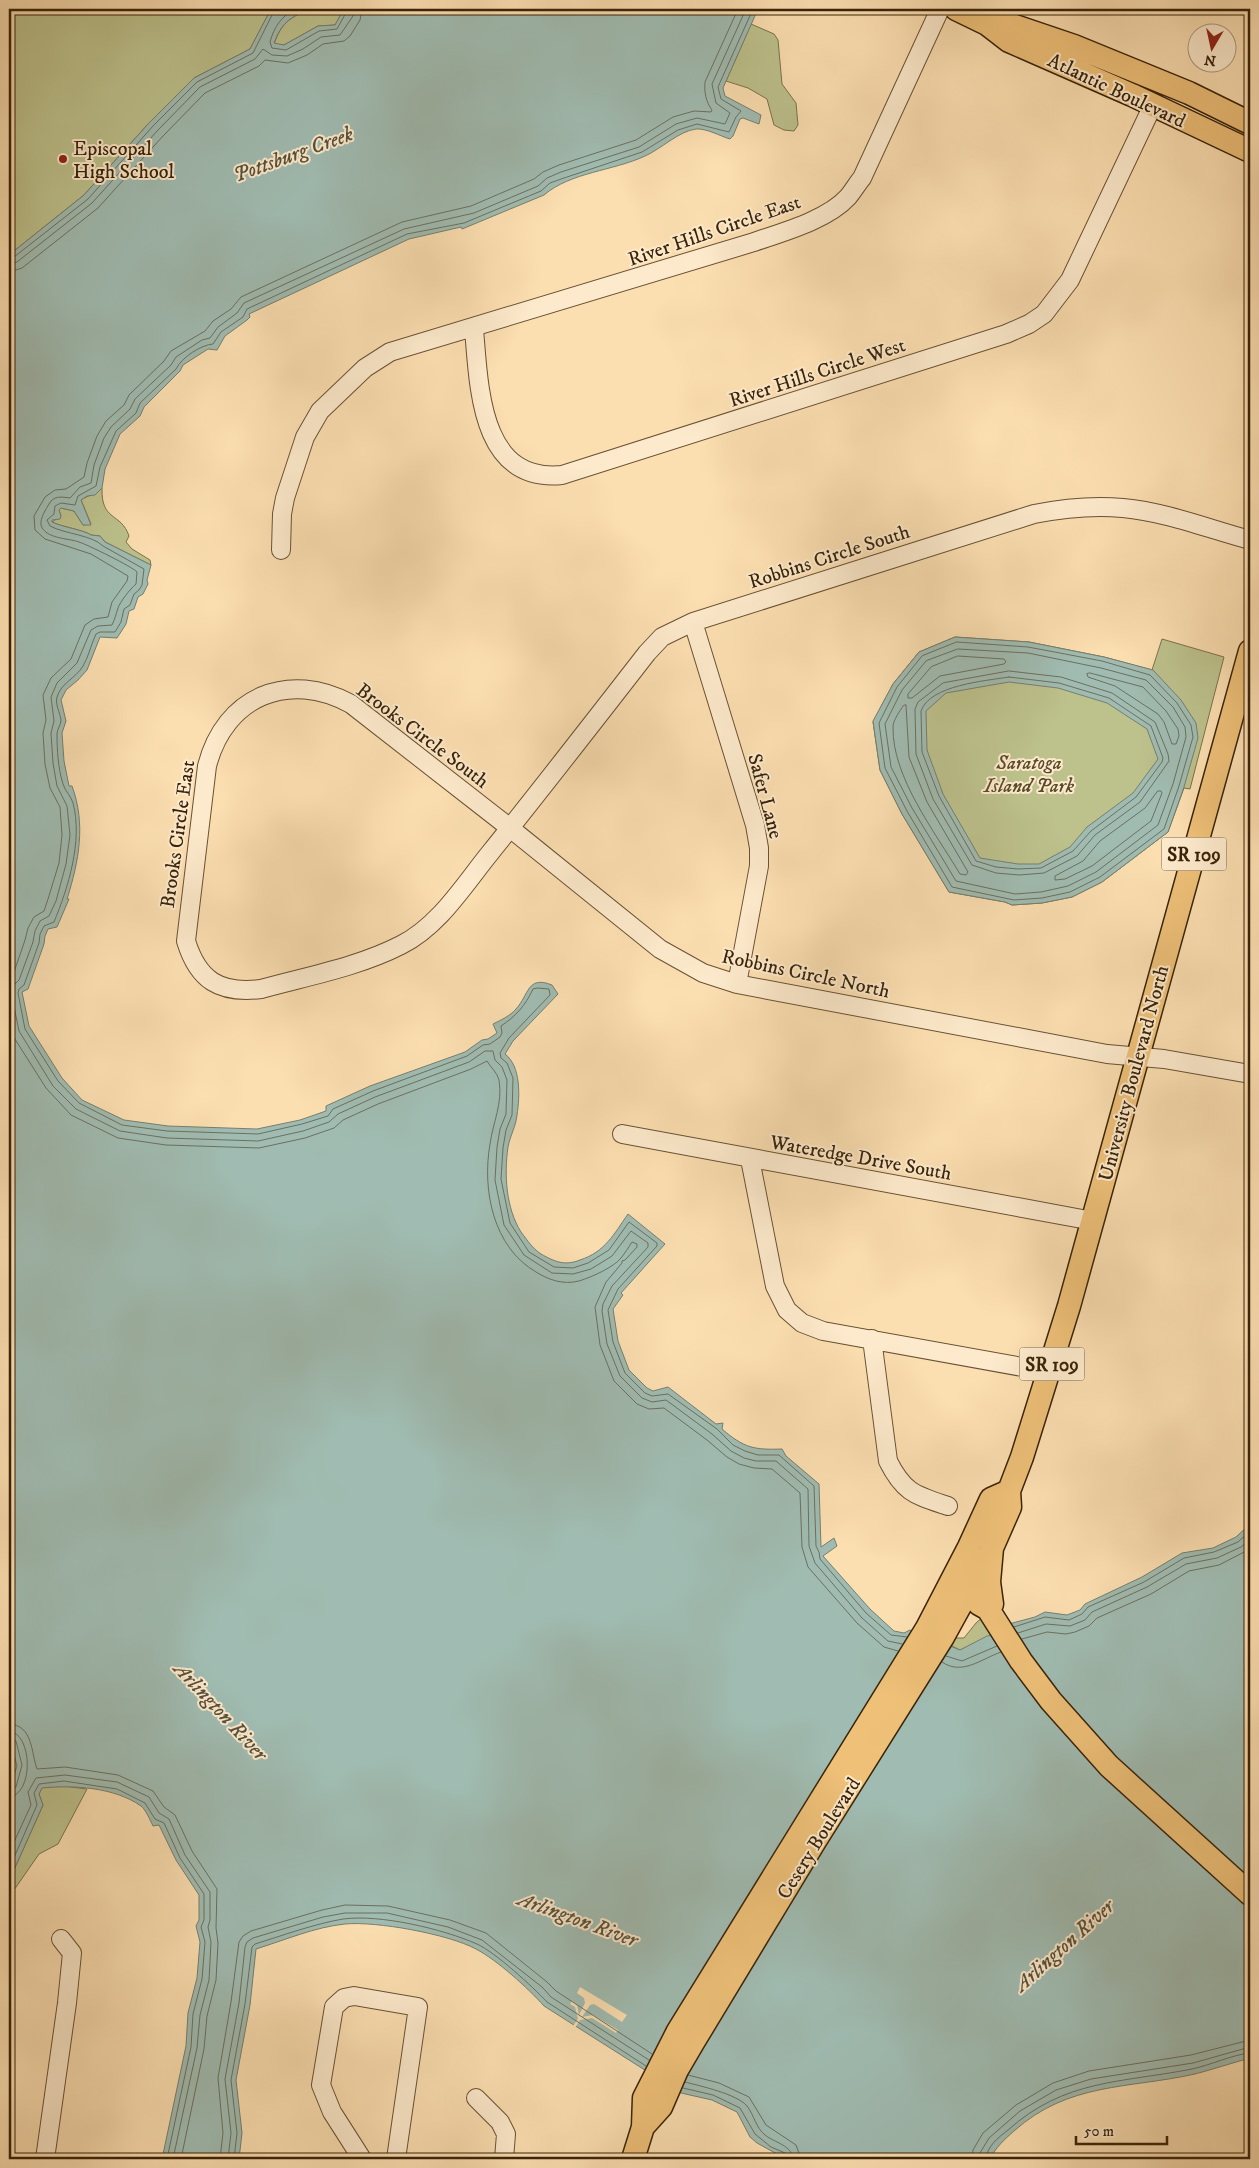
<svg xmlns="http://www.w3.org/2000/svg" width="1259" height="2168" font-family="'IM FELL DW Pica',serif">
<rect width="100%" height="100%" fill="#fcdfb1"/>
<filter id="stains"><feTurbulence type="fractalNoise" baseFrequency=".004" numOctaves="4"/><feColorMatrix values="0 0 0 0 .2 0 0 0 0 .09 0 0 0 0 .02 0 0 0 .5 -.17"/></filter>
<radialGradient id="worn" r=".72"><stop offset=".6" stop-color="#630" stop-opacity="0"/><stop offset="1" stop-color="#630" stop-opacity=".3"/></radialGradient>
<!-- green -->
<path fill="#bdc28d" stroke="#7a724c" d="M9 9H271L250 49 194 78 149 123 84 195 9 255Z
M308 9H344L335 25 318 26 284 45 274 44C282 22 289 19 308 9Z
M751 24 774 34 778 40 782 84 796 103 798 125 794 131 784 130 774 125 767 99 748 88 726 81Z
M102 488C101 522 121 512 129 536L126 542 132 549 150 560 151 565 105 542 100 536 91 535C84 530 62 527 52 522L61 516 59 510 61 508 74 511 83 525 91 524 81 500C88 495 95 495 102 488Z
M955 637 1029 642 1104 657 1152 670 1162 639 1224 657 1190 789 1184 788 1168 832 1102 882 1072 897 1042 903 1012 905 1005 902 949 892 902 814 880 770 873 722 893 684 919 652Z
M1001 1601 1005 1625 993 1635 960 1650 950 1645 954 1638H964L976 1623Z
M9 1734 17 1766 9 1792Z
M64 1786 87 1789 58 1844 39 1854 14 1890 9 1892V1876L13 1872 43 1805 39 1794 42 1787Z"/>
<!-- water -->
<path fill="#a0bcb2" stroke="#767f6f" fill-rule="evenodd" d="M271 9H308C289 19 282 22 274 43L284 45 318 26 335 25 344 9H758L723 88 725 96 761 115 759 124 743 118 740 119 733 136 730 139C720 136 706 128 696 129 679 131 661 149 645 156 613 171 571 172 544 195L462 229 461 227 409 239 249 314 250 317 247 320 225 336 217 350 208 349 183 365 180 371 144 407 140 416 120 434 105 469 102 488 95 495 87 496 81 500 91 525H83L74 511 61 508 59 510 61 516 60 519 52 520V522C62 527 84 530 91 535L100 536 105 542 151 565 147 580 148 584 143 594 138 597 134 609 129 611 126 624 117 638 100 637 87 670 78 680 66 690 61 700 66 721 62 733 64 761 69 786H72C86 824 79 861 67 899H69L57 927 48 929 45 936 44 944 28 989 22 992 29 1026 62 1078 82 1100 124 1120 168 1126 257 1129 300 1120 326 1111V1106L370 1086 465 1052 482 1040 488 1039 497 1033 493 1024C501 1020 510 1016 516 1009 529 995 527 975 552 985L558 994 513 1041 505 1054C521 1066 520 1096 517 1115 516 1126 510 1136 508 1147 504 1175 506 1208 521 1232 528 1241 532 1248 541 1254 555 1262 565 1266 580 1260 605 1252 614 1234 628 1214L665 1244 621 1293 623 1295 613 1309 618 1341 629 1370 647 1388 653 1391 668 1387 716 1424 723 1423 722 1429C744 1448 754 1450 782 1449L786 1456 819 1484 821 1547 834 1538 837 1546 823 1556 870 1609 894 1631 904 1633 910 1630 960 1650 987 1636 993 1635 1005 1625 1035 1617 1045 1612 1067 1615 1080 1610 1085 1604 1142 1577 1182 1553 1213 1548 1236 1537 1250 1524V2058C1232 2063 1214 2069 1195 2074 1128 2089 1069 2082 1014 2131 1004 2140 996 2147 990 2159H786L757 2143 750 2137 737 2112 712 2100 681 2093 544 2006C528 1988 497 1960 476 1949 448 1934 376 1921 345 1924 315 1927 285 1940 256 1949L250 2005 236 2080 242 2133 239 2159H162L186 2046 188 2013 197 1978 200 1942 196 1926 199 1920V1895L176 1860 159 1825 153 1826C150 1820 146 1810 141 1806 114 1787 73 1785 42 1788L39 1794 43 1805 13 1872 9 1876V1792L17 1766 9 1734V255L84 195 149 123 194 78 250 49Z
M955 637 1029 642 1104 657 1153 670 1181 700 1196 723 1198 738 1184 787 1168 832 1102 882 1072 897 1042 903 1012 905 1005 902 949 892 902 814 880 770 873 721 893 684 919 652ZM1009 682 1058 688 1107 703 1147 729 1158 759 1133 793 1087 827 1070 847 1039 864H1018L980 858 943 794 927 750 926 711 946 693Z"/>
<!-- pier -->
<path fill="#fcdfb1" d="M580 1987 627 2015 622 2022 594 2004 590 2005 582 2017 593 2015 618 2030 616 2033 592 2018 580 2020 575 2028 573 2026 578 2019 575 2007 570 2004 572 2001 577 2005 579 2015 585 2003 584 1998 577 1993Z"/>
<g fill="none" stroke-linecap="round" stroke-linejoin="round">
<!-- shore -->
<path stroke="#6c705e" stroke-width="1" d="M296 9C282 15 274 27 270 42L272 48 286 50 319 31 337 29 348 9
M746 9 712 84 716 103 730 113 725 124 697 118 676 124 639 147 561 172 547 178 538 186 474 213 404 229 244 303 237 313 218 327 210 338 202 340 176 357 171 365 135 399 130 409 111 427 104 438 94 465 91 483 80 487 70 498C62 497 54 495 49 504 46 509 40 518 41 525 45 539 68 538 79 542 86 544 133 567 137 572L136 584C130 589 120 602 118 608 116 614 115 619 112 625L98 626 91 630 77 663 57 683 51 697 54 721 51 733 53 763 57 786 67 806 70 835 66 864 56 901 49 916 40 921 35 931 33 942 19 980 13 986 11 992 19 1031 53 1086 76 1109 120 1131 167 1138 258 1141 303 1131 329 1122 338 1114 375 1097 469 1062 485 1051H493L495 1060 502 1067 507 1080 506 1114 500 1129 497 1147 495 1180 504 1225 524 1255 552 1273 573 1274 591 1269 612 1256 631 1231 648 1243V1247L612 1286 603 1304 602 1311 607 1344 620 1376 642 1398 652 1402 666 1400 712 1434 731 1451 744 1458 756 1461H776L808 1489 809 1546 815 1563 862 1618 888 1641 902 1644
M753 9 718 87 721 99 741 111 736 117 729 132 697 124 678 130 642 152 564 178 550 183 541 191 476 218 464 223 407 234 247 309 243 317 221 332 213 344C201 345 182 357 176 369L140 403 136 413 116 431 100 467 96 486 78 496 75 505 61 503 55 506 54 514 47 520 50 526C65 534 92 535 103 546L144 569 142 585 139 590 134 594 130 605 124 609 121 622 115 632H100L96 634C91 644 89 656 83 666 76 678 61 683 57 697 55 705 60 712 61 720 61 725 57 729 57 734 57 750 58 768 63 784 65 791 71 796 73 803 83 841 68 888 54 922L44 926 40 934 39 943 24 985 19 989 18 993 25 1029 58 1081 79 1103 122 1125 167 1131 258 1134 302 1124 328 1116 333 1109 373 1091 467 1056 483 1045 490 1044 500 1037 502 1033 501 1026C516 1016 525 1006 533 989L537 988 549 989 550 995 509 1038 500 1053 501 1058 507 1063 513 1078 512 1115 506 1130 503 1148 501 1179 510 1223 529 1252 554 1267 573 1268 588 1263 609 1250 629 1222 657 1243V1246L618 1289 608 1310 613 1342 625 1373 645 1393 652 1396 668 1394 717 1429 733 1445 745 1451 758 1455H779L814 1486 816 1546 819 1552 820 1559 866 1613 891 1635 907 1637
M9 258 14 257 88 199 153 126 197 82 253 53 275 9
M9 264 17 262 92 203 158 130 200 87 255 59 263 49 272 55 287 56 303 49 321 37 340 35 353 16 355 9
M9 272 22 268 98 208 163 136 205 93 259 66 265 60 288 63 307 55 323 44 344 41 350 36 360 20 362 9
M957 642 1028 647 1102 661 1150 675 1177 703 1191 725 1193 737 1179 786 1164 829 1100 877 1070 892 1042 898 1014 900 952 887 907 811 885 768 879 723 897 687 922 656Z
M958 649 1028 653 1101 668 1146 680 1173 707 1185 727 1186 737 1173 784 1158 825 1096 872 1068 886 1041 892 1015 894 956 881 912 808 891 767 885 724 902 690 926 661Z
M958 656 1004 659 1006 662 1004 664 940 676 912 698H908V694L931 667Z
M1009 671 1061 677 1112 693 1155 722 1168 754 1169 761 1140 802 1095 835 1077 856 1044 873 1019 875 996 873 972 865 933 799 916 754 915 709 918 702 943 683Z
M1090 673 1143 687 1166 711 1178 729 1179 736 1176 744H1172L1164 722 1158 714 1115 686 1088 677 1087 674Z
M1009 677 1059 683 1109 698 1151 726 1163 758 1162 762 1136 797 1091 831 1073 851 1041 868 1018 869 996 867 976 861 939 796 922 752 921 711C930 685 985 681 1009 677Z
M906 705 909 757 927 802 968 872 966 875 960 874C935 832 892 777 893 727 893 720 900 711 903 706Z
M1158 791H1161L1162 793 1151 821 1092 866 1065 879 1055 880V876L1083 861 1100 841 1145 808Z
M9 980 13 975 25 940 28 928 34 917 44 911 48 899 59 863 62 835 60 807 50 788 45 764 43 733 46 720 43 695 51 678 71 659 85 625 94 619 108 617 112 602 127 581 128 576 91 554 45 539 35 530 34 516 45 497 55 490 66 489 84 477 87 463 97 436 106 421 124 405 129 395 164 361 171 351 205 331 213 321 231 309 241 297 402 222 471 206 534 179 543 172 559 165 636 140 673 117 694 111 711 112 712 110C706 102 704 92 705 82L738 9
M9 1017 13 1036 46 1088 71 1115 118 1138 166 1145 259 1148 305 1138 334 1128 343 1120 378 1104 471 1069 487 1061C491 1068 497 1072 499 1080 503 1103 493 1122 490 1144 482 1190 493 1247 536 1272 549 1280 563 1285 579 1281 592 1277 614 1267 621 1258 625 1253 628 1248 632 1242L637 1244V1247L625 1260 622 1261V1263L606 1282 595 1307 600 1345 614 1381 637 1404 649 1409 664 1408 707 1440 727 1457 739 1464 754 1468 772 1469 800 1493 802 1547 808 1567 857 1623 884 1647 898 1651
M1014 1627 1045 1617 1069 1620 1082 1614 1088 1607 1144 1582 1184 1558 1214 1552 1238 1542 1250 1531
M1018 1633 1046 1624 1070 1626 1085 1620 1092 1612 1147 1587 1186 1564 1217 1558 1241 1547 1250 1539
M1022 1639 1047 1632 1066 1634 1075 1632 1089 1626 1097 1618 1151 1594 1189 1571 1219 1565 1250 1549
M946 1656 962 1661 997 1646
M942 1662C962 1676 981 1659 1001 1652
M9 1724C33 1725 31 1752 37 1769L65 1767 118 1775 153 1791 164 1807 175 1815 192 1851 217 1889 216 1928 218 1943 216 1980 207 2016 204 2049 181 2159
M9 1731C33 1733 34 1795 9 1797
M9 1738 16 1741 22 1765 16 1787 9 1791
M9 1853 31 1805 28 1792 36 1778 65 1775 117 1782 149 1797 159 1813 169 1819 185 1855 210 1892V1920L208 1927 211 1942 209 1980 200 2015 197 2048 173 2159
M9 1869 37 1805 34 1793 39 1784 64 1781 117 1789 145 1803 155 1819 164 1823 180 1858 204 1894V1920L201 1927 205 1942 202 1979 193 2014 191 2047 167 2159
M688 2075 719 2083 749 2097 766 2125 796 2145 801 2159
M685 2082C700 2086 737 2094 747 2106 754 2115 756 2128 765 2135 775 2143 792 2145 793 2159
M683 2088 713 2095 740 2108 755 2134 771 2147 785 2153 787 2159
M220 2159 223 2133 218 2078 231 2002 239 1942 243 1936 251 1931 322 1910 345 1905 388 1906 450 1920 486 1933 547 1982 556 1991 652 2054
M228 2159 231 2133 225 2079 239 2003 245 1947 247 1942 253 1938 323 1917 345 1913H387L448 1927 482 1940 542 1987 551 1997 649 2060
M234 2159 237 2133 231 2080 245 2004 252 1947 255 1944C284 1935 314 1924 343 1919 380 1914 443 1929 477 1944 495 1952 533 1987 547 2002L646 2066
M972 2159 973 2150 983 2133 1016 2105 1053 2083 1089 2071 1191 2055 1250 2040
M979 2159 980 2153 989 2138 1020 2111 1056 2090 1091 2079 1193 2063 1250 2047
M986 2159C987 2146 998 2138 1008 2130 1065 2079 1121 2083 1192 2069 1211 2065 1231 2055 1250 2053"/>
<defs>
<path id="minor" d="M474 329C479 387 480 483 562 475L1006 334 1029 324 1044 314 1070 280 1153 105
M1250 540C1209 529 1166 512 1123 508 1092 505 1064 508 1034 514L693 622 662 637 647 653C595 720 543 787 490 853 464 885 439 926 401 945 358 967 308 976 261 989 219 994 198 980 186 941L207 766C225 696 289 670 351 704L510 828 660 949 703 973 737 984 1107 1054 1164 1059 1250 1074
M281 550 282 514 285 498 305 437 320 411 365 368 390 352 754 242C783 232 827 220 848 197 853 191 857 184 862 178L940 9
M693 622 755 825 759 848V866L737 984
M622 1134 1093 1221
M750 1159 775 1286 787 1310 802 1323 823 1331 1050 1372
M872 1339 888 1461C904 1493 915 1495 948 1506
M476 2098 500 2122 506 2134 504 2159
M45 2159 67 2003 72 1953 61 1939
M362 2159 332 2112 321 2085 334 2007 344 1998 354 1996 418 2007 396 2159"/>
<path id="major" d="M956 9 987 24 1009 41 1132 95 1250 151
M987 24 1012 25 1074 46 1189 93 1250 123
M977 1601 979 1604 988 1609 1021 1661 1051 1701 1109 1766 1250 1894
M988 1609 992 1604 989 1582 992 1548 1010 1507 1009 1491 1022 1457 1069 1306 1250 651
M643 2127 661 2107 677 2070 694 2041 815 1841 943 1637 987 1557
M633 2159 643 2127 644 2098 678 2031 927 1628 969 1547 991 1499 1009 1491"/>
</defs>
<!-- minor casing -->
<use href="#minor" stroke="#695234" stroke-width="20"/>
<!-- major casing -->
<use href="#major" stroke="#38230a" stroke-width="25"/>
<!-- minor -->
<use href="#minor" stroke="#fdeacc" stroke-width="18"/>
<!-- major -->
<use href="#major" stroke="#eec078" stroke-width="22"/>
</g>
<!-- markers -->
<circle fill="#8f2418" stroke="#fdeacc" stroke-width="2" cx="63" cy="159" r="5"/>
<g text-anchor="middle" stroke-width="4" stroke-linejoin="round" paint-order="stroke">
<!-- shield labels -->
<g fill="#fdeacc" stroke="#735f44" stroke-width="1">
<rect x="1161.5" y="837.5" width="65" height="33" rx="4"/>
<rect x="1019.5" y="1347.5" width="65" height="33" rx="4"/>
</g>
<g font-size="19" font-weight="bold" fill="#38230a">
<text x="1194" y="861">SR 109</text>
<text x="1052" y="1371">SR 109</text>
</g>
<!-- street labels -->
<g font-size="20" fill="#38230a" stroke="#fdeacc">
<text transform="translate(1117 90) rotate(25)" y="7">Atlantic Boulevard</text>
<text transform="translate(714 230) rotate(-19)" y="7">River Hills Circle East</text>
<text transform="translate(817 372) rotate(-18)" y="7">River Hills Circle West</text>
<text transform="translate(829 556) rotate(-18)" y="7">Robbins Circle South</text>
<text transform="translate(423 735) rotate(37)" y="7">Brooks Circle South</text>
<text transform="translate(766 796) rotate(75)" y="7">Safer Lane</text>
<text transform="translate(177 834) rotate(-82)" y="7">Brooks Circle East</text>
<text transform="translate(806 973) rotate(12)" y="7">Robbins Circle North</text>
<text transform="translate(1133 1073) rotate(-75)" y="7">University Boulevard North</text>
<text transform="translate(861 1157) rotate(10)" y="7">Wateredge Drive South</text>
<text transform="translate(818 1838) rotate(-58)" y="7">Cesery Boulevard</text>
</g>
<!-- poi labels -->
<g font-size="20" fill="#38230a" stroke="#fdeacc" text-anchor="start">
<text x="73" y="155">Episcopal<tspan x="73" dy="23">High School</tspan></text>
</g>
<!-- park labels -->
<g font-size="20" font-style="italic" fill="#594b2b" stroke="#fdeacc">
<text x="1029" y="769">Saratoga<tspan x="1029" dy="23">Island Park</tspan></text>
</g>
<!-- water labels -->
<g font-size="21" font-style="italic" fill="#57513c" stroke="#fdeacc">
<text transform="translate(293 154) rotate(-20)" y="7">Pottsburg Creek</text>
<text transform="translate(221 1711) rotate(47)" y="7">Arlington River</text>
<text transform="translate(578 1919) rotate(20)" y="7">Arlington River</text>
<text transform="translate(1064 1945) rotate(-42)" y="7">Arlington River</text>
</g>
</g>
<!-- margin -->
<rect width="1259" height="2168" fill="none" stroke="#fcdfb1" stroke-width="30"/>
<rect x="10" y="10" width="1239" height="2148" fill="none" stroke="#38230a" stroke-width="2.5"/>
<rect x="15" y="15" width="1229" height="2138" fill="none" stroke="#38230a"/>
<!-- north arrow -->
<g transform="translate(1212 48) rotate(189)"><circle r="24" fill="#fdeacc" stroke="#ae9a7e"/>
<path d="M0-4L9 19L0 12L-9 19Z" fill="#8f2418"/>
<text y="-8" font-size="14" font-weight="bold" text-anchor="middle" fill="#38230a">N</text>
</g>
<!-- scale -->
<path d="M1076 2136v8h91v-8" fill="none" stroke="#38230a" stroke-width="2.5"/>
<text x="1084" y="2136" font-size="15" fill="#38230a" stroke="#fdeacc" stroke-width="4" paint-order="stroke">50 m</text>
<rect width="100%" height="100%" filter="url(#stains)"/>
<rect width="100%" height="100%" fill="url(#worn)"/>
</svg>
